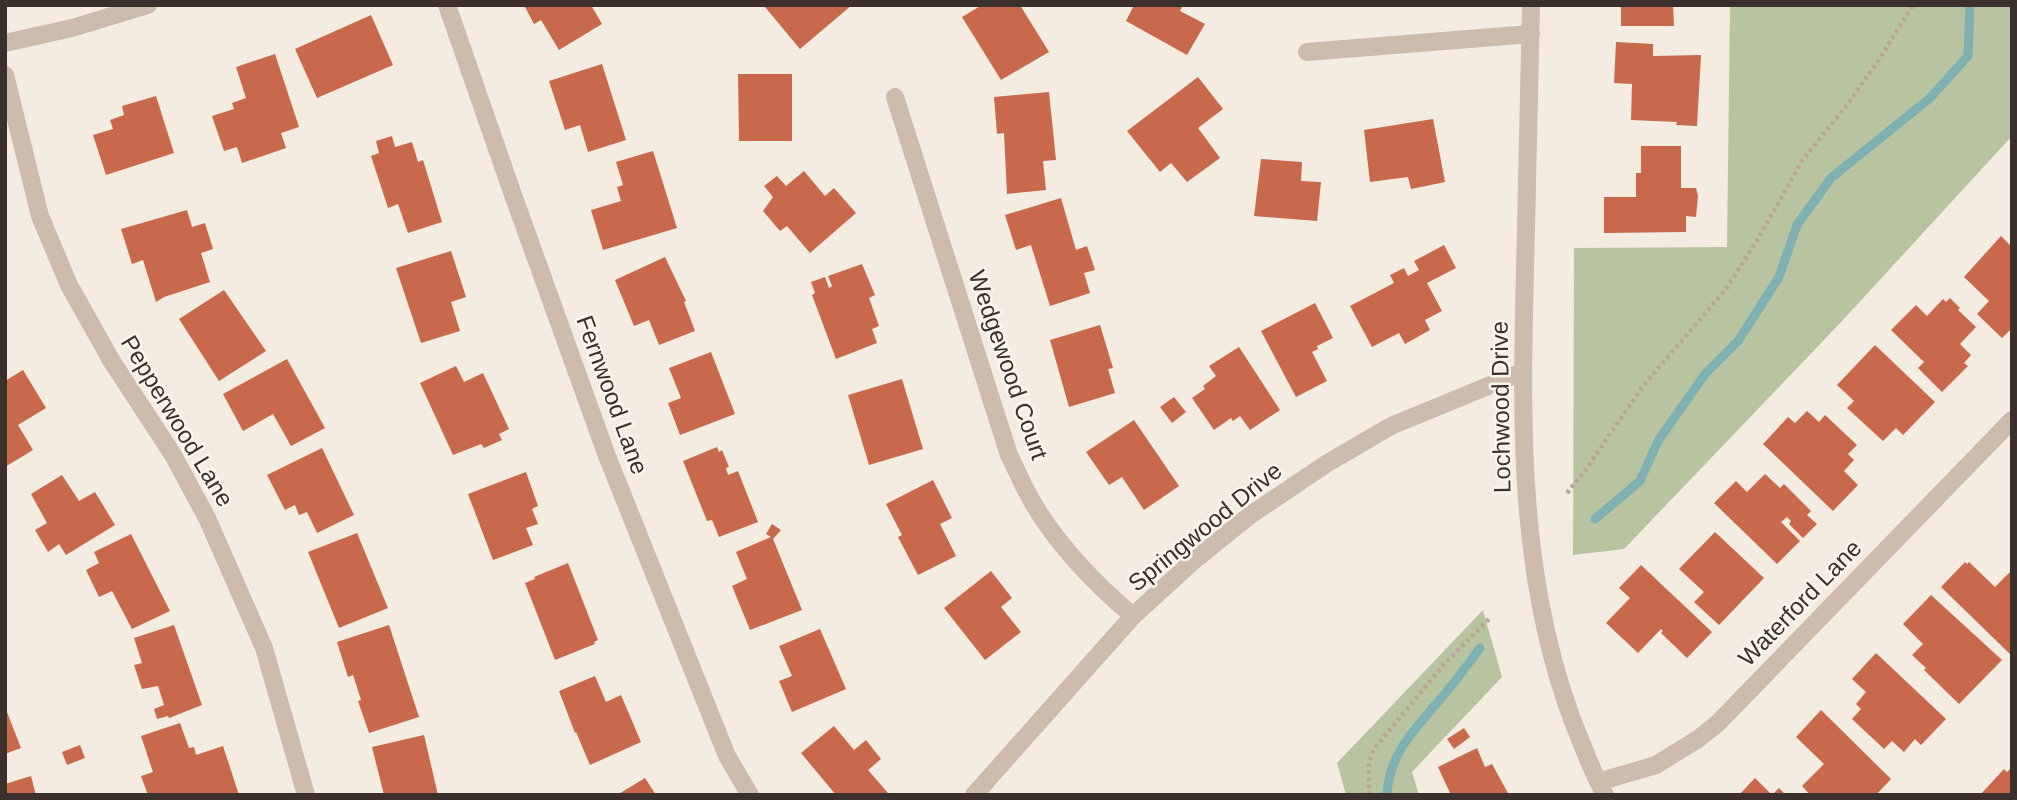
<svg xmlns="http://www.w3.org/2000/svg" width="2017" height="800" font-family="Arial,sans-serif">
<rect width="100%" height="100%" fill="#f4ebe1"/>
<!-- green -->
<path fill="#b8c4a0" d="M1730 5H2012V136L1843 320 1624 549 1573 555 1574 248 1727 247Z
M1483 610 1502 677 1412 772 1419 795H1346L1337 763Z"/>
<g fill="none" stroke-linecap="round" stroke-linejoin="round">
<!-- stream -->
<path stroke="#7fb0b2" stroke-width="9" d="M1595 519 1640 481 1658 441 1705 374 1738 341 1779 277 1797 225 1831 178 1930 98 1968 56 1970 5
M1387 795C1389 752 1417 727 1443 696 1456 681 1468 664 1480 648"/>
</g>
<!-- building -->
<path fill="#c8694b" d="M524 5H591L602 24 559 50 541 20 534 24Z
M767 5H852L800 49 765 7Z
M982 5H1020L1049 52 1001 80 962 17Z
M1134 5H1183L1180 11 1205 24 1187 55 1126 21Z
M1621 5H1673L1674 26H1621Z
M371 15 393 65 317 98 295 49Z
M1616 42 1653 44V56L1701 55 1697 126 1676 125 1677 122 1631 120 1632 84 1614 83Z
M275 54 299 127 281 133 286 148 242 163 237 147 224 151 212 116 234 109 232 103 246 98 236 67Z
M602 64 626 140 588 152 580 125 565 130 549 81Z
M738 74H792V141H739Z
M1198 77 1223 109 1198 128 1220 158 1187 182 1171 163 1160 172 1127 131Z
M1049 92 1056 160 1043 161 1046 190 1007 194 1004 133 997 134 994 97Z
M156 96 174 153 106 175 93 135 113 129 110 120 124 115 122 106Z
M1433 119 1445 182 1411 189 1408 177 1370 182 1364 130Z
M392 136 395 147 412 142 418 162 423 160 442 222 408 233 398 204 388 208 371 156 379 153 376 141Z
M1641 146H1681V188H1696L1698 196 1696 217 1686 216V232L1604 233V197H1636V173H1641Z
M653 151 677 228 603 250 591 210 621 201 617 187 623 185 616 162Z
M1261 159 1302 162 1301 181 1321 182 1317 221 1254 216Z
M804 171 825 196 834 188 856 213 810 253 787 226 780 231 763 211 773 197 764 186 777 176 786 186Z
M1061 198 1076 250 1087 246 1095 270 1084 273 1090 293 1050 306 1031 245 1016 250 1005 215Z
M187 210 192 227 205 223 213 249 201 253 210 282 164 297 156 302 143 260 132 264 121 229Z
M2001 236 2012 247V328L2002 338 1977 314 1989 301 1964 277Z
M1444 245 1456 268 1427 283 1442 311 1425 320 1430 330 1405 344 1399 333 1372 347 1350 306 1394 283 1390 275 1404 268 1408 276 1419 270 1414 261Z
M451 251 466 297 451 302 460 331 421 343 396 268Z
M665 257 686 301 684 302 695 331 659 345 649 320 634 326 615 280Z
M862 264 875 295 869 298 879 326 872 329 877 343 836 359 812 295 815 293 811 282 825 277 829 288 832 286 828 276Z
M224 290 266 351 219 381 179 319Z
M1950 298 1960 308 1958 310 1976 327 1960 344 1971 355 1964 363 1968 366 1942 392 1918 368 1924 362 1891 330 1916 305 1927 316 1943 299 1946 302Z
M1315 303 1333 338 1317 346 1318 349 1312 352 1327 381 1296 397 1261 331Z
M1100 325 1113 368 1108 369 1115 393 1069 407 1050 340Z
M1875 345 1935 402 1903 435 1896 428 1883 441 1847 408 1854 401 1837 385Z
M1239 347 1280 410 1250 430 1240 416 1233 421 1231 418 1214 430 1192 398 1205 389 1203 386 1216 376 1209 366Z
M711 352 735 414 680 435 668 403 681 398 669 368Z
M287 359 325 428 291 446 273 414 243 431 223 394Z
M456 366 464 382 483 373 509 429 499 434 502 440 484 448 481 444 453 455 420 383Z
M23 370 46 408 18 425 33 450 5 467V381Z
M902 379 923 449 869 465 848 395Z
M1174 397 1186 412 1172 423 1160 407Z
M1807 411 1819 422 1825 415 1857 445 1848 454 1854 460 1844 471 1858 485 1833 511 1763 444 1788 417 1795 423Z
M1134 420 1179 486 1144 510 1122 477 1109 485 1086 452Z
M717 447 719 452 722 450 729 467 726 468 728 475 738 471 758 522 719 537 712 520 707 521 683 461Z
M322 448 354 515 317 533 307 512 299 515 295 505 285 510 267 475Z
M526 472 538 506 532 509 538 524 526 528 533 545 493 560 468 494Z
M1765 474 1780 488 1784 484 1811 511 1807 515 1817 524 1803 538 1789 524 1791 521 1787 517 1781 522 1800 541 1777 564 1714 503 1736 481 1747 492Z
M62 475 79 501 95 492 115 525 66 555 59 544 48 552 35 530 47 523 31 494Z
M933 480 952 518 940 524 956 556 918 575 898 537 902 535 886 504Z
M772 524 781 530 773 539 802 610 750 630 732 586 747 579 736 552 771 537 766 534Z
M1715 532 1764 578 1719 625 1694 602 1704 592 1679 569Z
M357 533 388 608 339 628 308 552Z
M131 534 170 611 132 629 112 591 99 597 86 570 99 563 94 552Z
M1965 562 1967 564 1969 562 1995 587 2012 570V656L1941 587Z
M568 563 598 640 594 642 595 644 555 660 525 583 535 579 534 577Z
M1641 565 1712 632 1687 658 1661 633 1663 631 1661 629 1638 653 1606 623 1630 598 1619 588Z
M991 571 1012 598 1001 607 1021 632 985 660 944 608Z
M1931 595 2002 660 1959 704 1924 670 1926 668 1912 655 1923 644 1903 624Z
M174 625 202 705 169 718 168 716 157 719 154 709 164 705 158 686 142 689 134 665 142 663 134 638Z
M389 625 419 717 369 733 358 701 361 700 353 675 348 677 337 642Z
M820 629 846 689 792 712 779 681 792 676 779 646Z
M1876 653 1946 719 1921 745 1915 739 1904 752 1892 741 1884 749 1852 719 1861 709 1856 704 1866 692 1852 679Z
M595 676 606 702 621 695 641 742 590 765 576 732 575 733 559 691Z
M5 707 21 748 5 754Z
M1821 710 1891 779 1876 795H1810L1802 786 1824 764 1796 737Z
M180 723 189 748 194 747 196 755 223 746 239 795H148L141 776 153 772 141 736Z
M834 726 854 750 866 740 881 759 868 770 888 793 885 795H836L801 753Z
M1464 728 1470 737 1454 749 1447 739Z
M424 735 438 795H384L372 747Z
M80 745 85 758 67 765 62 752Z
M1477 748 1485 767 1492 764 1509 795H1451L1438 767Z
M2012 767V795H1980L2004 769 2007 772Z
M31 776 36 795H5V784Z
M645 778 656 795H617Z
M1755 778 1772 795 1779 788 1786 795H1739Z"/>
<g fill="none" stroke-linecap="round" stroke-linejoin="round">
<!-- path -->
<path stroke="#b9a596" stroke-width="4.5" stroke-dasharray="3.5 3.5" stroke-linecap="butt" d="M1567 493 1584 472 1643 386 1726 289 1759 237 1802 161 1847 105 1878 61 1913 5
M1369 795V763L1373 750 1445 663 1491 617"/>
<!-- minor -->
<path stroke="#cdbbac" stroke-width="18" d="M447 5 512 192 607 456 727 756 750 795
M1531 5C1529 94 1527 182 1525 271 1521 428 1518 588 1579 737 1587 756 1594 776 1605 795
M5 43 72 28 148 5
M1307 52 1531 34
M5 75 40 216 69 285 111 360 173 455 207 518 264 648 306 795
M895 97 1009 455C1017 471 1024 488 1033 503 1059 547 1094 583 1133 616
M1598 782 1656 765 1698 739 1718 723 2012 420
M974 795 1133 616 1191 563 1249 516 1326 464 1391 426 1522 372"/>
</g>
<g text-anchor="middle" stroke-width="5" stroke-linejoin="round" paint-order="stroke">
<!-- street labels -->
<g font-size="24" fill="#3b302b" stroke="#fbf5ee">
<text transform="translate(1008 365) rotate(71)" y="8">Wedgewood Court</text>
<text transform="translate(612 395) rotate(70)" y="8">Fernwood Lane</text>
<text transform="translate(1501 407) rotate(-91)" y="8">Lochwood Drive</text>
<text transform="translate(177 421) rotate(59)" y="8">Pepperwood Lane</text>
<text transform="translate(1205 527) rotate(-39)" y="8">Springwood Drive</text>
<text transform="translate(1800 603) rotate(-46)" y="8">Waterford Lane</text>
</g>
</g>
<!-- border -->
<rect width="2017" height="800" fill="none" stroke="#3b302b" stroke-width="14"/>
</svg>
